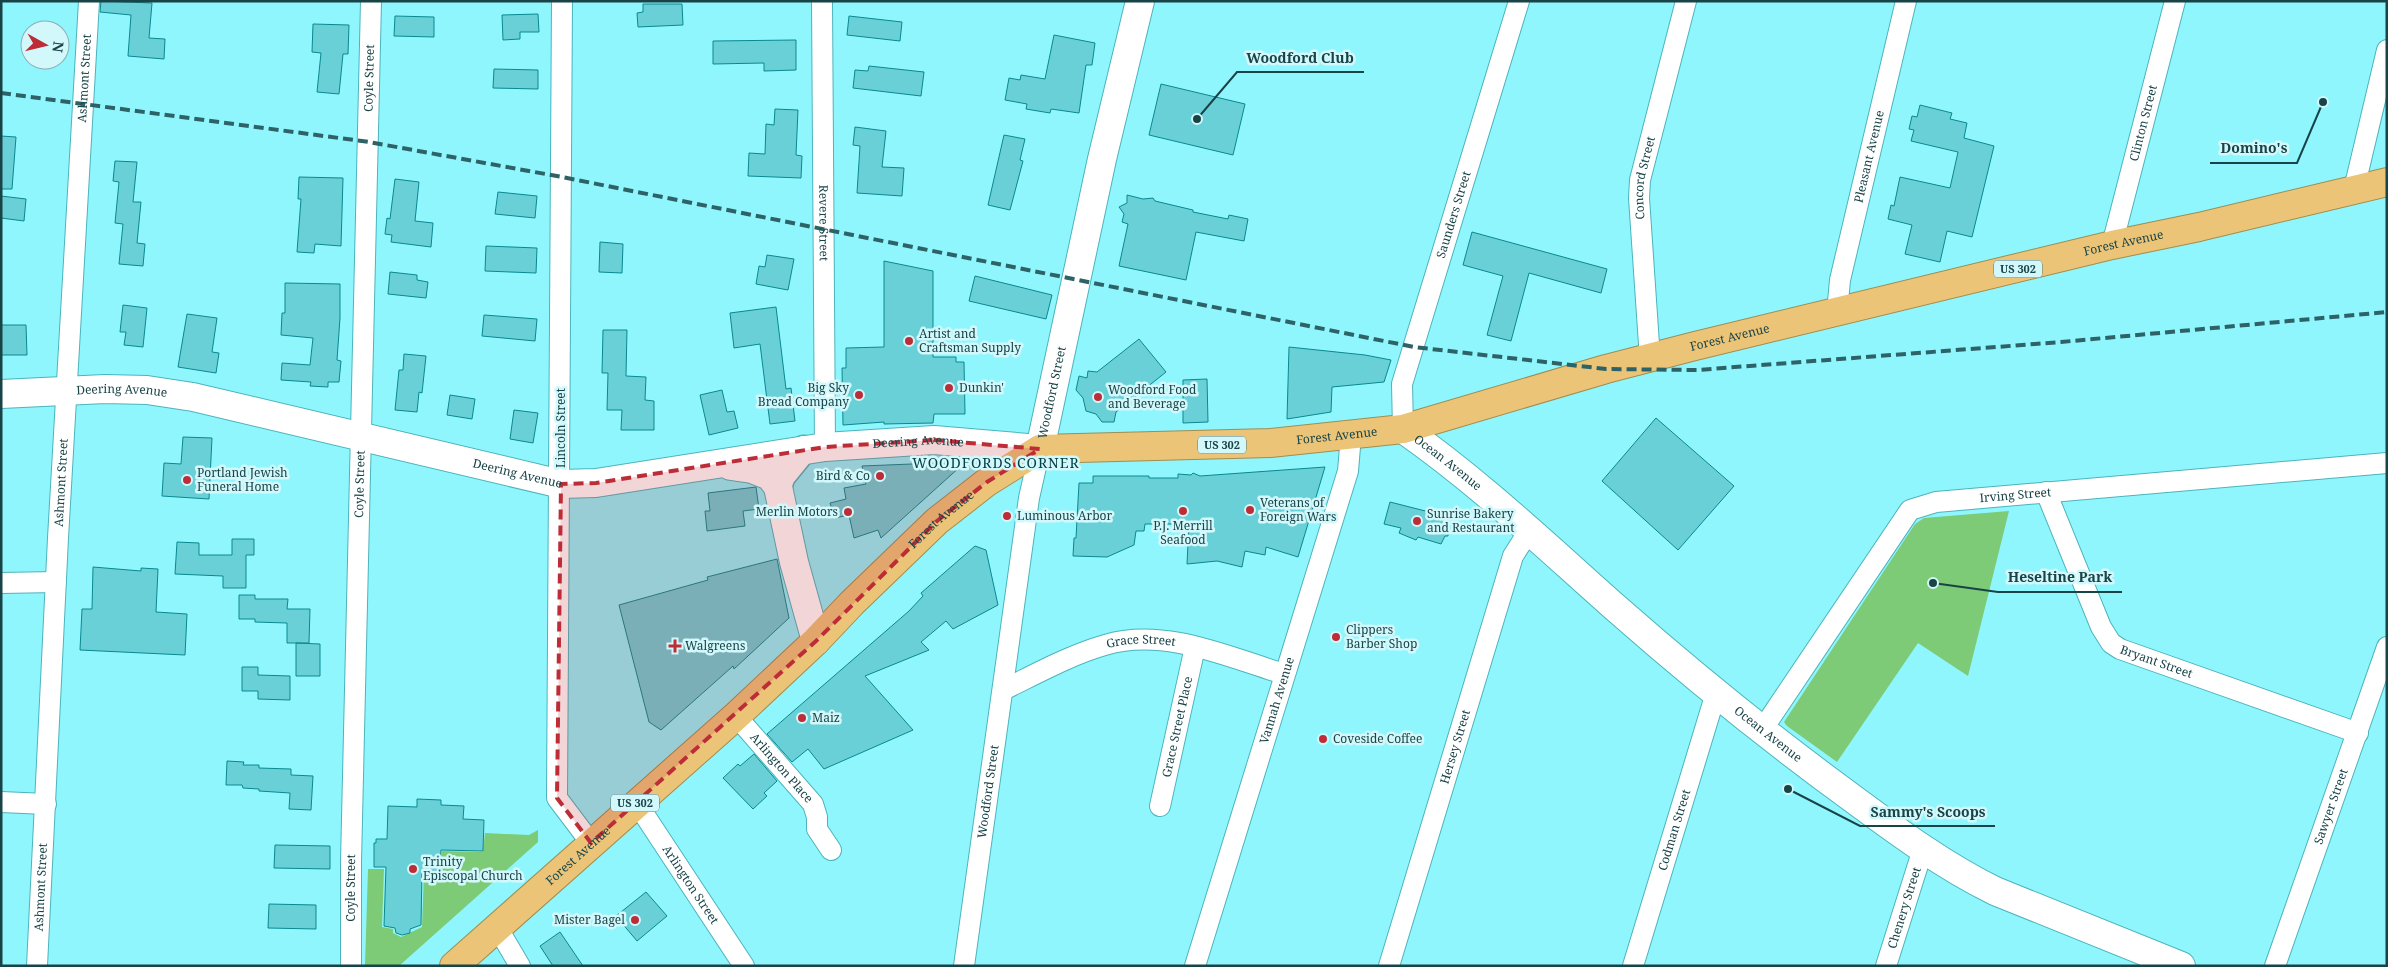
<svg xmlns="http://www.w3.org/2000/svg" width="2388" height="967" font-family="'Noto Serif',serif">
<rect width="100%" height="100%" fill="#90f6fe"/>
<!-- green -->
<path fill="#7dca77" d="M2009 511 1968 676 1918 643 1837 762 1787 726 1784 722 1915 524 1924 518Z
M538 830V842L399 966H365L368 869H384L382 927 393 929V933L401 937 422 927 424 872H441L442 851 483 852 485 833 529 835Z"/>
<!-- building -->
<path fill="#6ad0d8" stroke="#098890" d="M101 1 152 3 149 38 165 39 164 59 128 56 131 15 100 12Z
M643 4H682L683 25 638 27 637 13 643 12Z
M538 14 539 32H520V39L503 40 502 15Z
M395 16 434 17V37L394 36Z
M849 16 902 22 900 41 847 35Z
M313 24 349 25 348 54H343L339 94 317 92 321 53 312 52Z
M1054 35 1095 43 1092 65H1086L1079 113 1051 109 1050 113 1026 109 1027 104 1005 100 1009 78 1020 80 1021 75 1045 79Z
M796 40V70L764 71V63L713 64V41Z
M869 66 924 72 921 96 853 88 855 70 868 71Z
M494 69 538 70V89L493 88Z
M1161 84 1245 104 1233 155 1149 135Z
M1920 105 1952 113 1950 119 1967 123 1964 138 1994 146 1972 237 1947 231 1940 262 1905 254 1912 225 1888 219 1891 205 1894 206 1900 177 1950 188 1958 152 1911 141 1914 130 1909 129 1912 116 1917 117Z
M775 109 798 110 796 155 802 156 801 178 748 176 749 153 765 154 766 124 774 125Z
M855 127 886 131 882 167 904 168 902 196 857 193 860 146 853 145Z
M1004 135 1025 139 1020 160 1023 161 1010 210 988 205Z
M1 136 16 137 12 189H1Z
M115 161 137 162 133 202H141L137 243 145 244 143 266 119 264 123 224 115 223 119 182 113 181Z
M299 177 343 178 341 246 315 244 314 253 297 252 301 199H298Z
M395 179 419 182 415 221 433 223 431 247 391 242 392 235 385 234 387 218 390 219Z
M498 192 537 196 535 218 495 214Z
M1127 195 1143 199 1153 198 1155 201 1193 210V212L1228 219 1229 215 1248 219 1244 241 1196 232 1186 280 1119 266 1128 224 1122 222 1124 214 1119 207 1127 203Z
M1 196 26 199 24 221 1 218Z
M1472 232 1607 269 1601 293 1529 273 1511 341 1487 335 1503 276 1463 265Z
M600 242 623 244 622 273 599 272Z
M486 246 537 248 536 273 485 271Z
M767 255 794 259 788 290 756 284 759 266 765 267Z
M884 261 933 271V357H956V362H964L965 414H934L933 423 884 424V422L843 425 842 368H846V348L884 347Z
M390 272 417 275V280L428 282 426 298 388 294Z
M975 276 1052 295 1046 319 969 301Z
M285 283 340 284V318L337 360 341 361 339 382H328V387L310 386 311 382 281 380 282 363 310 365 313 338 281 335 282 313H285Z
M123 305 147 308 143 347 124 345 126 332H120Z
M776 307 786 389 791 388 795 421 770 424 760 344 734 348 730 313Z
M187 314 217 318 212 352 219 353 216 373 178 367Z
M484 315 537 319 535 341 482 336Z
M1 325H26L27 355H1Z
M603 330H627L626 376 646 377 645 400 654 401V430H621L622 410H607L608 373H602Z
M1139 339 1166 372 1116 412 1114 422H1102L1096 414 1086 411 1083 398 1076 390 1079 376 1087 378 1088 371 1097 372Z
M1289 347 1365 355 1391 360 1384 382 1332 387 1331 412 1287 419Z
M404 354 426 356 422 393 419 392 417 412 395 410 399 370H403Z
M1207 379 1208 422 1183 423V380Z
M722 390 727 412 734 411 738 428 709 435 700 395Z
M450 395 475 399 472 419 447 415Z
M514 410 538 413 533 443 510 439Z
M1656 418 1734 486 1678 550 1602 481Z
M183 437 212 438 209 499 162 496 164 463 181 464Z
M937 463 961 466 881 538 878 530 854 538 849 515 835 518 830 503 846 499 844 488 866 484 862 466Z
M1325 467 1298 557 1266 547 1265 555 1245 551 1242 567 1217 561 1187 564 1189 524H1145L1144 531H1136L1134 545 1107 557 1073 556 1074 538H1076L1079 483H1093V476H1149V478H1178V474L1191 475 1193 473 1200 476Z
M756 487 759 509 743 511 745 526 707 531 705 511H710L708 493Z
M1390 502 1449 517 1448 536H1445L1441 544 1418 537 1416 540 1399 533 1401 528 1384 524Z
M232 539H254V555H246V588H223V576L175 574 177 542 199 543V555H232Z
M975 546 986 550 998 605 953 629 946 621 921 642 929 650 865 676 913 730 824 769 808 749 792 762 767 734 909 611 923 596 921 593Z
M777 559 789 618 734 669 733 666 661 730 649 722 619 605 708 580 707 577Z
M93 567 141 571V568L158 569 156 612 187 614 185 655 80 650 82 609H92Z
M239 595H255V599H288L287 609H310L309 643H287V623L255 622V619H239Z
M296 643 320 644V676H296Z
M242 667H258V675L290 676V700L258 699V691H242Z
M754 754 777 781 764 793 767 796 753 809 723 778 738 764 740 766Z
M227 761 244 762 243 765H259V768L291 769V775L313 776 311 810 289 809 290 793 259 791V789L243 788 242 785H226Z
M417 799 441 800V805L464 806 463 819 484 820 483 851 441 850 440 871H422L421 925 410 929V933L402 935 396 933 395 928 384 926 386 867H374V843H376V839H387L388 806 417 807Z
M275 845 330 846V869L274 868Z
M646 892 667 916 637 941 616 916Z
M269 904 316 905V929L268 928Z
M560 932 583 966H553L540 946Z"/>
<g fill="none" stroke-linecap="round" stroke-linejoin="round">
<defs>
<g id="minor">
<path d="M562 1 557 798 591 843"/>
<path id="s1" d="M822 1 825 447"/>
<path d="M2354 189 2387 50"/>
<path id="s2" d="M2112 245 2175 1"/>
<path id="s3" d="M1837 313 1840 280 1906 1"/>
<path id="s4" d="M1650 359 1639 198 1640 180 1686 1"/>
<path id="s5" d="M1403 429 1402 384 1519 1"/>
<path id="s6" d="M2046 492 2101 627 2111 643 2120 649 2358 733"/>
<path d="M1 583 56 582"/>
<path id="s7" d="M1003 690C1036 674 1070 655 1105 645 1164 627 1228 657 1284 674"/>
<path id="s8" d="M736 716 813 804 817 817V829L831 850"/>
<path id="s9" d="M1762 730 1910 510 1936 502 2387 463"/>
<path d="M1 802 46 804"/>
<path id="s10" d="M636 802 744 966"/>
<path id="s11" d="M1160 806 1195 647"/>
<path d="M497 927 520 966"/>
<path id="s12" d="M37 966 58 538 89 1"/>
<path id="s13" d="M351 966V862L371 1"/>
<path id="s14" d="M964 966 1029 498 1040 449"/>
<path id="s15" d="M1195 966 1348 471 1351 435"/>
<path id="s16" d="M1389 966 1513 556 1529 531"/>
<path id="s17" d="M1633 966 1716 693"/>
<path id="s18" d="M1886 966 1923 849"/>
<path id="s19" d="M2275 966 2387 647"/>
</g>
<path id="tertiary" d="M778 487 782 476 804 449"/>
<g id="secondary">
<path id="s20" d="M1 394 105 389 147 390 193 397 561 484 596 483 825 447 934 440 1040 449 1102 159 1140 1"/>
<path id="s21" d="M1403 429C1479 482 1547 547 1617 609 1692 675 1771 739 1852 798 1898 832 1944 866 1995 891L2181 966"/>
<path d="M731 466 752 469 770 476 778 487 794 562 816 641"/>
</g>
<g id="trunk">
<path id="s22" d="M454 966 736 716 816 641 852 603 937 521 987 482 1040 449 1270 443 1403 429 1606 369 1695 346 2112 245 2199 227 2387 182"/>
</g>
</defs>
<!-- minor casing -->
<use href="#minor" stroke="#4cb4bc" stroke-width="22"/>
<!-- tertiary casing -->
<use href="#tertiary" stroke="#4cb4bc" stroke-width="29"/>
<!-- secondary casing -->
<use href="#secondary" stroke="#4cb4bc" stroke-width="30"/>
<!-- trunk casing -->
<use href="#trunk" stroke="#9e8e51" stroke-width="30"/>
<!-- minor -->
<use href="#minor" stroke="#fff" stroke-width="20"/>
<!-- tertiary -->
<use href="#tertiary" stroke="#fff" stroke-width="26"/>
<!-- secondary -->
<use href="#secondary" stroke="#fff" stroke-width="28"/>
<!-- trunk -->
<use href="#trunk" stroke="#ebc478" stroke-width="28"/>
<!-- rail -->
<path stroke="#2d6367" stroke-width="4" stroke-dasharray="10 5" stroke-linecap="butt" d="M1 93 369 142 562 177 1414 347 1606 369 1697 370 2061 342 2387 312"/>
</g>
<!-- marked area -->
<path fill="#bd2d37" fill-opacity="0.2" stroke="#bd2d37" stroke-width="4" stroke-dasharray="10 6" stroke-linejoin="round" d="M934 440 1040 449 987 482 937 521 816 641 591 843 557 798 561 484 596 483 825 447Z"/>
<!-- markers -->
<g fill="#bd2d37" stroke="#d3f8fb" stroke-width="2">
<circle cx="909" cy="341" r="5"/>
<circle cx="949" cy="388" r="5"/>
<circle cx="859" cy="395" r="5"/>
<circle cx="1098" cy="397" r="5"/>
<circle cx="880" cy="476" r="5"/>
<circle cx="187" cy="480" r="5"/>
<circle cx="1250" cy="510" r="5"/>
<circle cx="1183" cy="511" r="5"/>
<circle cx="848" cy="512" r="5"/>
<circle cx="1007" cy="516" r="5"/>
<circle cx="1417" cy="521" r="5"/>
<circle cx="1336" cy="637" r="5"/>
<path d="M672.5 638.5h5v5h5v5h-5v5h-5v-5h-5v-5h5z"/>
<circle cx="802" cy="718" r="5"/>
<circle cx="1323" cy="739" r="5"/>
<circle cx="413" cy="869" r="5"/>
<circle cx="635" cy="920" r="5"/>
</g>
<g text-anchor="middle" stroke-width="5" stroke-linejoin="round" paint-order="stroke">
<!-- shield labels -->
<g fill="#d3f8fb" stroke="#50797d" stroke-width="1">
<rect x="1994" y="260.5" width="48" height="17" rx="4"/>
<rect x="1198" y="436.5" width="48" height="17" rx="4"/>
<rect x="611" y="794.5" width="48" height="17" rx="4"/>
</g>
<g font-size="11" font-weight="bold" fill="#184347">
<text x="2018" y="273">US 302</text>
<text x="1222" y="449">US 302</text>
<text x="635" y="807">US 302</text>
</g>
<!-- street labels -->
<g font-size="12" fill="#184347" stroke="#d3f8fb">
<text dy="4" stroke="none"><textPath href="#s12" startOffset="889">Ashmont Street</textPath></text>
<text dy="4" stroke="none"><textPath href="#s13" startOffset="888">Coyle Street</textPath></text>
<text dy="4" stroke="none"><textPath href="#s2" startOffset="126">Clinton Street</textPath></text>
<text dy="4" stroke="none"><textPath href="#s3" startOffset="160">Pleasant Avenue</textPath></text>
<text dy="4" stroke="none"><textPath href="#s4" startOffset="182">Concord Street</textPath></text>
<text dy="4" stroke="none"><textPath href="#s5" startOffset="222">Saunders Street</textPath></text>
<text dy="4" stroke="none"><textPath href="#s1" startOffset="222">Revere Street</textPath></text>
<text dy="4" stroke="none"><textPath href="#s22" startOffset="1891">Forest Avenue</textPath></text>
<text dy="4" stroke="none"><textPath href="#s22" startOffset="1486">Forest Avenue</textPath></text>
<text dy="4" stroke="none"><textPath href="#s20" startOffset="1111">Woodford Street</textPath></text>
<text dy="4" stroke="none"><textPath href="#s20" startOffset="121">Deering Avenue</textPath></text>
<text transform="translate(561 428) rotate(-90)" y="4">Lincoln Street</text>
<text dy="4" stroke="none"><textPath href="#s22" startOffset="1080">Forest Avenue</textPath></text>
<text dy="4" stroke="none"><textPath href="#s20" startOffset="931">Deering Avenue</textPath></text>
<text dy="4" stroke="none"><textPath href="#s21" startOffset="56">Ocean Avenue</textPath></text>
<text dy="4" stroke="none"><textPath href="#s20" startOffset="526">Deering Avenue</textPath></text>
<text dy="4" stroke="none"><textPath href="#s12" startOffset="484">Ashmont Street</textPath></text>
<text dy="4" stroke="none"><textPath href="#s13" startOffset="482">Coyle Street</textPath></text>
<text dy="4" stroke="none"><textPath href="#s9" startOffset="372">Irving Street</textPath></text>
<text dy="4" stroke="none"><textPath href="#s22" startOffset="661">Forest Avenue</textPath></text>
<text dy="4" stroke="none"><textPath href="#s7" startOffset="148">Grace Street</textPath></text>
<text dy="4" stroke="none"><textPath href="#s6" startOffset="214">Bryant Street</textPath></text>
<text dy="4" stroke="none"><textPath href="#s15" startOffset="278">Vannah Avenue</textPath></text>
<text dy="4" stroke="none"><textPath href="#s11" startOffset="81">Grace Street Place</textPath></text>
<text dy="4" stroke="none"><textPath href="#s21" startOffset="476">Ocean Avenue</textPath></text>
<text dy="4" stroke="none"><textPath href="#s16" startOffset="229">Hersey Street</textPath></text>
<text dy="4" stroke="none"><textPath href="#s8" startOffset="69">Arlington Place</textPath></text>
<text dy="4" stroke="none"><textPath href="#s14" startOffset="176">Woodford Street</textPath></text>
<text dy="4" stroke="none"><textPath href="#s19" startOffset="169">Sawyer Street</textPath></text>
<text dy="4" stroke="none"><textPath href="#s17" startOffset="142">Codman Street</textPath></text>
<text dy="4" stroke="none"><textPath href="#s22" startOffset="166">Forest Avenue</textPath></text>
<text dy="4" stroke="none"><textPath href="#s10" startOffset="99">Arlington Street</textPath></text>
<text dy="4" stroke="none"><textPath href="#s12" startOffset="79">Ashmont Street</textPath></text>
<text dy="4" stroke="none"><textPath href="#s13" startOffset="78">Coyle Street</textPath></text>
<text dy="4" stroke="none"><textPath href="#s18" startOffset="61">Chenery Street</textPath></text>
</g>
<!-- poi labels -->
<g font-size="12" fill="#184347" stroke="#d3f8fb" text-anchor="start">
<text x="919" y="338">Artist and<tspan x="919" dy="14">Craftsman Supply</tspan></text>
<text x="849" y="392" text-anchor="end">Big Sky<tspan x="849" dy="14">Bread Company</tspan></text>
<text x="959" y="392">Dunkin'</text>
<text x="1108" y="394">Woodford Food<tspan x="1108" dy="14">and Beverage</tspan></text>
<text x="197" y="477">Portland Jewish<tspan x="197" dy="14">Funeral Home</tspan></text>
<text x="870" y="480" text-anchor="end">Bird &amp; Co</text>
<text x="1260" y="507">Veterans of<tspan x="1260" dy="14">Foreign Wars</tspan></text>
<text x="838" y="516" text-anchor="end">Merlin Motors</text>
<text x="1427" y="518">Sunrise Bakery<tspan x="1427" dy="14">and Restaurant</tspan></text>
<text x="1017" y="520">Luminous Arbor</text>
<text x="1183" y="530" text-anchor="middle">P.J. Merrill<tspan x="1183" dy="14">Seafood</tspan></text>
<text x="1346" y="634">Clippers<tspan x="1346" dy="14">Barber Shop</tspan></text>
<text x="685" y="650">Walgreens</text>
<text x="812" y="722">Maiz</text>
<text x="1333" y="743">Coveside Coffee</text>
<text x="423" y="866">Trinity<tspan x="423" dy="14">Episcopal Church</tspan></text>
<text x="625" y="924" text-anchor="end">Mister Bagel</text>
</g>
<!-- neighbourhood labels -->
<g font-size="14" letter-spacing="1" fill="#034246" stroke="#d3f8fb">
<text x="996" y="468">WOODFORDS CORNER</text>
</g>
</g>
<!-- callouts -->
<path fill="none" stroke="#184347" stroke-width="2" d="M1197 119L1237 72H1364M2323 102L2297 163H2210M1933 583L1998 592H2122M1788 789L1860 826H1995"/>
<g fill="#184347" stroke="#d3f8fb" stroke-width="2">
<circle cx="1197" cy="119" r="5"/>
<circle cx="2323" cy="102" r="5"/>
<circle cx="1933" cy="583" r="5"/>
<circle cx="1788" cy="789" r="5"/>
</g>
<g font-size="14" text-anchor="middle" font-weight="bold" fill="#184347" stroke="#d3f8fb" stroke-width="5" stroke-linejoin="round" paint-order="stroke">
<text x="1300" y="63">Woodford Club</text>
<text x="2254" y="153">Domino's</text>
<text x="2060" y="582">Heseltine Park</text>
<text x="1928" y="817">Sammy's Scoops</text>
</g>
<!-- border -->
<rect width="2388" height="967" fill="none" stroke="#184347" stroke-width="5"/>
<!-- north arrow -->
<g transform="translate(45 45) rotate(98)"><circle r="24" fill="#d3f8fb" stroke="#88b0b3"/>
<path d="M0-4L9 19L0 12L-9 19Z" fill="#bd2d37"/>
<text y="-8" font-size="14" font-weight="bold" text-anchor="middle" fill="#184347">N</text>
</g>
</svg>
